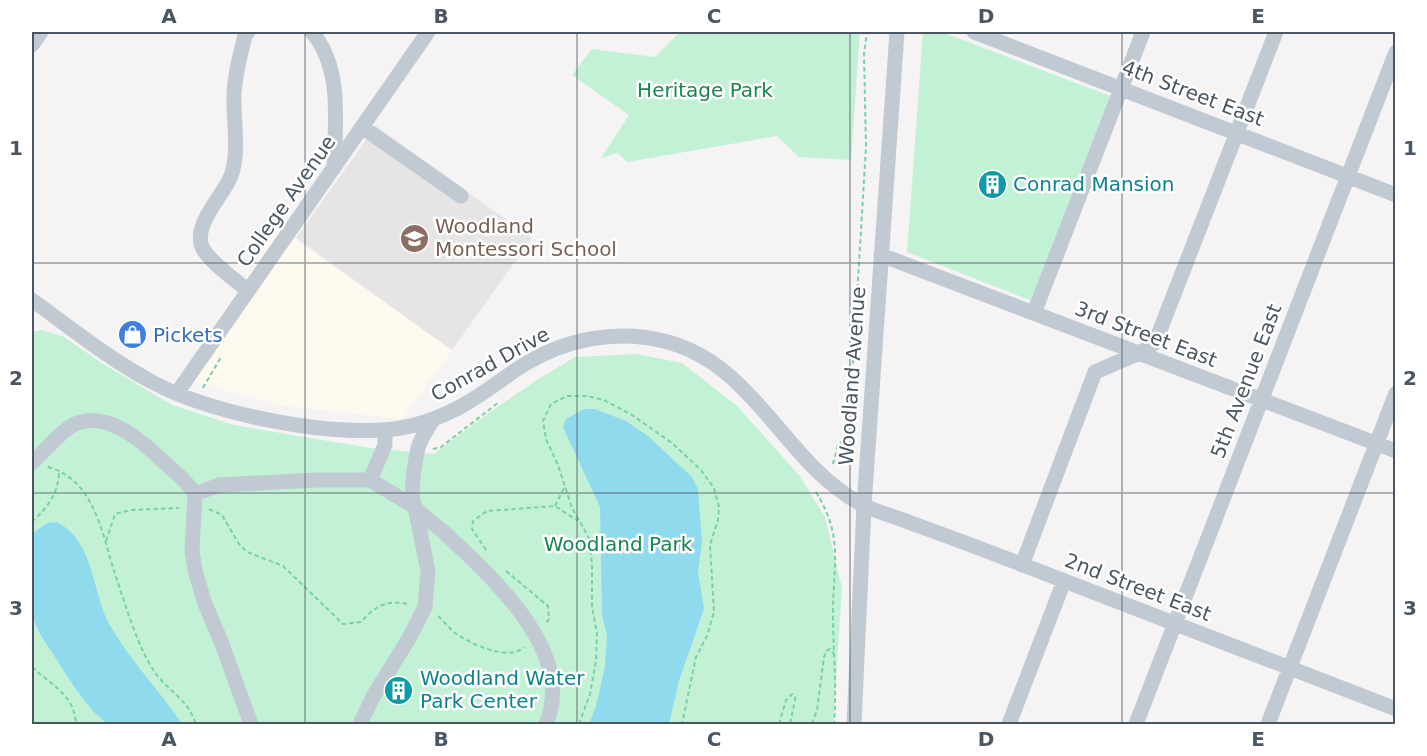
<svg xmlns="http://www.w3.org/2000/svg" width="1427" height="756" font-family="'DejaVu Sans',sans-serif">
<rect width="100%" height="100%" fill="#f5f3f3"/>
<!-- commercial -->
<path fill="#fdf9ef" d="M279 228 452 350 402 419 283 406 179 378Z"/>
<!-- education -->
<path fill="#e6e4e5" d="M376 126 532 238 452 350 296 238Z"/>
<!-- park -->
<path fill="#c3f1d5" d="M680 32H860L851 160 799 157 777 136 627 162 618 153 601 158 629 115 572 75 592 49 655 57Z
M923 32H942L1110 96 1032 301 907 252Z
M42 330 64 337 103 364 172 405 234 425 370 448 434 454 487 414 540 378 575 357 636 354 682 363 737 406 799 475 825 517 842 588 833 724H32V332Z"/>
<!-- water -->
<path fill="#90daee" d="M584 409H595L626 421 648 436 692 477 698 489 702 542 698 572 704 609 679 681 669 724H589L596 706 605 666 607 636 602 615 600 507 563 427 566 419Z
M57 522C96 543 91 593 111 627 131 662 160 691 182 724H107L92 710 75 688 40 634 32 616V534L47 523Z"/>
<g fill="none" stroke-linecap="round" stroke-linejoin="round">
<!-- path -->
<path stroke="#7ad0a6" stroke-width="2" stroke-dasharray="4.5 3" stroke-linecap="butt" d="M203 388 221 357
M433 449 441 447 499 402
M833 464 838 445 845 438 849 429 866 147 864 54 867 32
M48 467C95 480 102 534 115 574 125 603 137 646 154 671 163 685 179 695 188 708 191 713 194 719 196 724
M816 492C844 538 833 564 833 613 833 650 837 687 834 724
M555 506 564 488
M209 509 222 515 239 544 247 552 283 566 343 624 361 622C376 605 386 600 409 604
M32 522C47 508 59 493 59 471
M106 541 115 514 131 510 179 508
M486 550 472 529 473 521 487 511 555 506 578 521
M506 571 548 606 549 619 546 623
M438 616C444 621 449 628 455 633 470 644 510 662 524 647
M32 667C52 686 74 694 76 724
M579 724 590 694 596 661 597 633 592 607V563L589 538 572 508 558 465 546 439 543 421 551 404 567 396H587L604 400 632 415 672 443 701 470 714 488 719 507 718 520 710 545 714 612 707 636 696 657 682 724
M779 724 786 700 792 694 795 697V700L790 724
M812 724 817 710 824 657 826 651 830 649 834 654"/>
<!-- minor -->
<path stroke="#c1cad2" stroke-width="15" d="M248 32 245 36C240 55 235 74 234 94 233 121 240 151 231 176 223 196 193 224 202 247 209 262 236 280 248 291
M312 32C343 69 335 122 334 168
M974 32 1396 195
M32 45 41 32
M362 127 461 196
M881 255 1396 451
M32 300C71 328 109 359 152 382 210 413 316 434 381 430 407 429 432 421 454 410 479 398 501 379 525 364 566 339 617 329 664 341 755 363 784 463 861 504 876 512 894 516 911 523 947 536 982 549 1018 563 1144 611 1270 660 1396 709
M1034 313 1143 32
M177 393 428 32
M433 420C428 428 421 438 418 448 415 462 409 493 415 507 419 514 439 527 446 534 492 578 577 652 546 724
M32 463C43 453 61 431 73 425 107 408 144 443 166 464 177 474 187 481 195 494L219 485 318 480H370L415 507 428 571 425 607 408 640 374 695 360 724
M370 480 385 445V430
M195 494 192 551 195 570 204 601 222 644 251 724
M1022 565 1095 372 1139 353 1155 343 1276 32
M854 724 864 506 897 32
M1009 724 1064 581
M1136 724 1396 52
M1268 724 1396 393"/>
</g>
<!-- grid -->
<path fill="none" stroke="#4a5661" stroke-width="1.5" stroke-opacity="0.55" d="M305 32V724M577 32V724M850 32V724M1122 32V724M32 263H1396M32 493H1396"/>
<!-- icons -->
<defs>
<symbol id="building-disc" viewBox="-11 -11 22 22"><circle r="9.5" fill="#0f9aa8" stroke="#fff"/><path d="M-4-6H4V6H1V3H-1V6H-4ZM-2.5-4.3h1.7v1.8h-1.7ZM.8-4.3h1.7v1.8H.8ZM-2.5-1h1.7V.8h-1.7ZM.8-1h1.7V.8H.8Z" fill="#fff"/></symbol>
<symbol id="school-disc" viewBox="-11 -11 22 22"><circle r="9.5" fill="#8d6e63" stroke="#fff"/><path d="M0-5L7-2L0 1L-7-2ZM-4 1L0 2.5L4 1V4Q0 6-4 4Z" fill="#fff"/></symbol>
<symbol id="shop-disc" viewBox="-11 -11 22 22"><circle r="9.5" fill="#3f7fe0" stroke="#fff"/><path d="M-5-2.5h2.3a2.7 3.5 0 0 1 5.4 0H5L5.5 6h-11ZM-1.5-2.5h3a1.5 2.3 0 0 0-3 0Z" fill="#fff"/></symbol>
</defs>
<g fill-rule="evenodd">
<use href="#building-disc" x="976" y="168" width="33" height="33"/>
<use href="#school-disc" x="398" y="222" width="33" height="33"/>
<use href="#shop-disc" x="116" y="318" width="33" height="33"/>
<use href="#building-disc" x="382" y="674" width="33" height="33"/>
</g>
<g text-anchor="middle" stroke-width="5" stroke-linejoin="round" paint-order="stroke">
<!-- park labels -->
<g font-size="20" fill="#17864f" stroke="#fff">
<text x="705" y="97">Heritage Park</text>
<text x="618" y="551">Woodland Park</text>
</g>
<!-- street labels -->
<g font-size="20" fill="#4a5661" stroke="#fff">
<text transform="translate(1193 93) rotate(21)" y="7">4th Street East</text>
<text transform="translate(286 201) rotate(-55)" y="7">College Avenue</text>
<text transform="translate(1146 334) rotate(21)" y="7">3rd Street East</text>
<text transform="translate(490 364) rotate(-29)" y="7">Conrad Drive</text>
<text transform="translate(852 376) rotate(-86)" y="7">Woodland Avenue</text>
<text transform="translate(1246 381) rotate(-69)" y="7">5th Avenue East</text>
<text transform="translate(1138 587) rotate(21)" y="7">2nd Street East</text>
</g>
<!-- culture labels -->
<g font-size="20" fill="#0d838f" stroke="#fff" text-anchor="start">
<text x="1013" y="191">Conrad Mansion</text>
<text x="420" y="685">Woodland Water<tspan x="420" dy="23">Park Center</tspan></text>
</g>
<!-- education labels -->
<g font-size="20" fill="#785e54" stroke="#fff" text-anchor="start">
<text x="435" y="233">Woodland<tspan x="435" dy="23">Montessori School</tspan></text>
</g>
<!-- shop labels -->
<g font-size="20" fill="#366cbe" stroke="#fff" text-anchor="start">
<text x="153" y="342">Pickets</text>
</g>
</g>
<!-- border -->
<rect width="1427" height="756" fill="none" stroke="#ffffff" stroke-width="66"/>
<rect x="33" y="33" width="1361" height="690" fill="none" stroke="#4a5661" stroke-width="2"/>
<g font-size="20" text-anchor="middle" font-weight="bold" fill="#4a5661">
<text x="169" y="23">A</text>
<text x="441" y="23">B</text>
<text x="714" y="23">C</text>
<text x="986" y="23">D</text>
<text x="1258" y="23">E</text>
<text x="16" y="155">1</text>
<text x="1410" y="155">1</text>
<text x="16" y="385">2</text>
<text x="1410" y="385">2</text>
<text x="16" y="615">3</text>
<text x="1410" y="615">3</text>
<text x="169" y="746">A</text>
<text x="441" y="746">B</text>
<text x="714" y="746">C</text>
<text x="986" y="746">D</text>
<text x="1258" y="746">E</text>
</g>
</svg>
